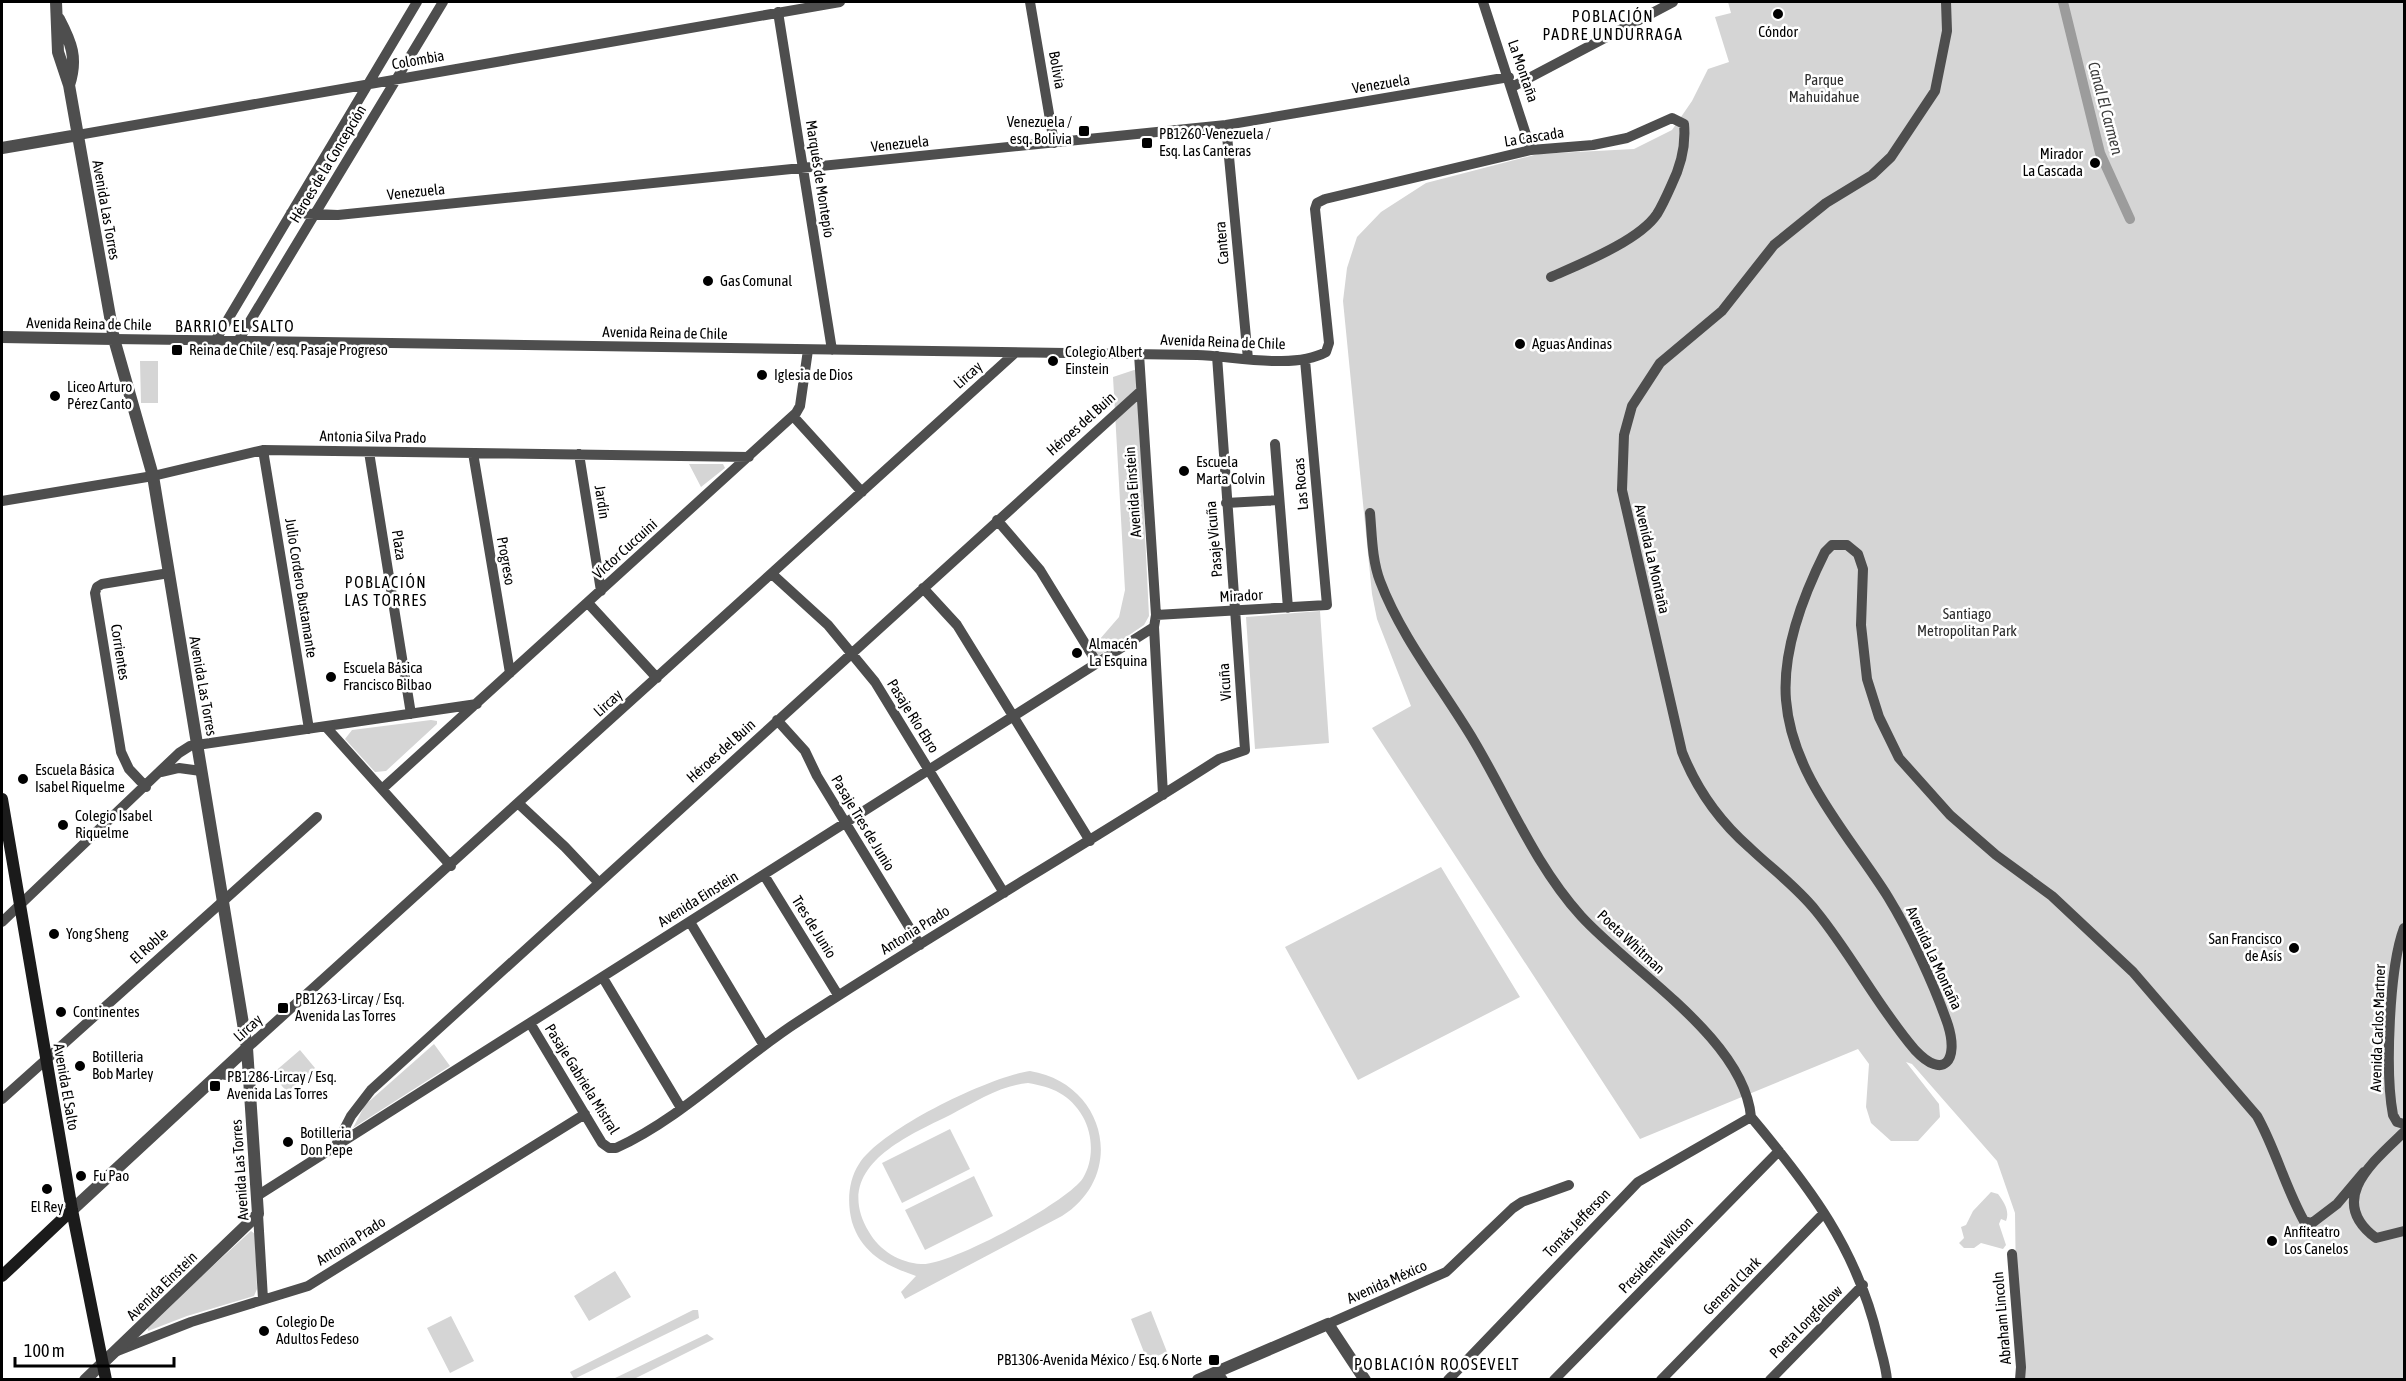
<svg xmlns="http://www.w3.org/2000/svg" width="2406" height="1381" font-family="'Asap Condensed',sans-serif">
<rect width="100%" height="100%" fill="#fff"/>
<!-- green -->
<path fill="#d5d5d5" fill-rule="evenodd" d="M1728 2H2404V1379H2023L2016 1287 2015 1213 1997 1161 1912 1064 1906 1062 1939 1104 1940 1117 1918 1141H1891L1871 1123 1866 1107 1869 1064 1858 1049 1640 1139 1372 728 1411 706 1377 619 1372 594 1343 301 1347 268 1357 237 1381 212 1426 183 1538 154 1634 149 1672 130 1692 101 1708 69 1729 62 1715 17 1731 13Z
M140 361H158V403H141Z
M1137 369 1149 616 1144 625 1098 656 1093 647 1119 617 1125 590 1113 377Z
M689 464H723L725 468 701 487Z
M1320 611 1329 743 1255 749 1246 617Z
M431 720 437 721V724L386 771 375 772 345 739 352 730Z
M1441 867 1520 997 1358 1080 1285 947Z
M434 1044 450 1066 353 1128 365 1105Z
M300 1050 315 1068 287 1092 272 1074Z
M1030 1071C1105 1083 1128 1174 1062 1216L905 1299 901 1292 916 1276C887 1266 862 1254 852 1222 847 1203 848 1181 859 1164 881 1129 989 1077 1030 1071ZM1028 1083C1052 1087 1070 1094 1083 1117 1093 1135 1094 1160 1083 1178 1068 1202 949 1266 921 1264 900 1263 879 1250 869 1232 830 1167 908 1136 952 1114 977 1101 1000 1086 1028 1083Z
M950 1129 970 1169 902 1203 882 1163Z
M974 1176 993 1216 925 1250 905 1210Z
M1991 1192 1998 1194C2004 1202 2010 1211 2006 1221L2001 1219 1999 1224 2006 1245 2003 1249 1981 1243 1974 1248H1964L1959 1243 1964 1238 1961 1227 1966 1225 1973 1211Z
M251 1231 255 1234 257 1289 254 1296 187 1316 148 1331 147 1326Z
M615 1271 631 1297 589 1321 574 1296Z
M693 1310H698L699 1318 574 1379 570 1372Z
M1151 1311 1167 1352 1147 1360 1131 1319Z
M451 1316 474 1361 450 1373 427 1328Z
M707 1334 714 1339 634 1379H613Z"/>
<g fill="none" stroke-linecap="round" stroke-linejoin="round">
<!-- canal -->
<path stroke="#9c9c9c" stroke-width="10" d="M2063 2 2100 153 2130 219"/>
<!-- minor -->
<path stroke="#4e4e4e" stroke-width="10" d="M1030 2 1054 143
M1483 2 1531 150
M1946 2 1947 31 1935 91 1891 157 1872 175 1826 203 1774 245 1722 311 1660 363 1632 406 1624 435 1622 490 1682 752C1697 790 1719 821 1750 848 1772 869 1797 887 1816 911 1852 955 1878 1007 1915 1050 1944 1081 1959 1060 1948 1025 1934 984 1910 933 1888 897 1849 835 1792 776 1786 700 1782 650 1803 596 1825 552L1832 545H1847L1858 554 1863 569 1861 625 1867 679 1879 717 1899 758 1950 815 1996 855 2052 896 2133 972 2257 1116C2276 1150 2285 1187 2304 1221L2312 1223 2337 1204 2364 1172
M778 12 832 350
M1512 87 1673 2
M1226 125 1248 359
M78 135 840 2
M291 213 338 215 1226 125 1509 77
M114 339 1197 355C1234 356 1293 370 1326 352L1329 343 1315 209 1317 203 1325 199 1531 150 1593 145 1627 138 1672 118 1684 124C1686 145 1681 166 1671 186 1667 195 1662 206 1657 214 1639 241 1580 264 1551 277
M215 341 417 2
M238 341 443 2
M1139 354 1156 615 1154 627 1163 795
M793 416 862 492
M1275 444 1288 608
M263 450 309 729
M369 452 411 714
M473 453 510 673
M579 454 601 591
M2 501 153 476 263 450 749 457
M1226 503 1279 500
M1370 513C1372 535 1372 560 1380 581 1401 637 1443 689 1474 741 1509 800 1535 865 1581 916 1631 971 1744 1039 1751 1117 1810 1187 1857 1249 1878 1339 1881 1352 1886 1366 1887 1380
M997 520 1040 570 1097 663
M772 574 828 625 875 682 1004 893
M923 588 957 625 1090 841
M588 603 657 678
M1156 615 1327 605 1305 360
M777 720 805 751 817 776 920 945
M326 727 451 866
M162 772 179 768 201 771
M146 787 129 769 121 752 95 593 97 587 102 584 169 573
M382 789 796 413 800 406 808 350
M519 804 565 847 599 883
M764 875 838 995
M2 922 179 753 190 746 477 704
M690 922 763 1044
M2404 928C2389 968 2385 1073 2393 1115L2397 1122 2404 1124
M603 978 681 1108
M530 1023 602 1143 609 1148H616C682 1118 738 1060 799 1021 937 931 1080 848 1219 759L1245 750 1217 356
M247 1048 1015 353
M2 1099 317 817
M2404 1132C2374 1161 2325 1200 2376 1238L2404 1231
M336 1145 351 1116 371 1090 1141 391
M257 1196 1154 627
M258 1214 263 1299
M2012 1254 2021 1367 2020 1380
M1328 1324 1446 1272 1513 1208 1522 1202 1569 1185
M117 1351 191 1322 308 1286 585 1114
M1217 1372 1223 1380
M1448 1380 1638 1182 1751 1117
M1554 1380 1779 1151
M1661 1380 1824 1213
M1770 1380 1863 1285"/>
<!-- tertiary -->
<path stroke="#4e4e4e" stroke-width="12" d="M56 2 58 52 69 85 114 339 153 476 247 1048 258 1214 85 1380
M59 19C71 42 78 58 69 85
M2 148 78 135
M2 337 114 339
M221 1073 249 1078
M72 1210 247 1048
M1198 1380 1328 1324 1365 1380"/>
<!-- secondary -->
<path stroke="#1b1b1b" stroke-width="12" d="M2 799 72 1210 106 1380
M2 1276 72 1210"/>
</g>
<!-- markers -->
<g fill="#000" stroke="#fff" stroke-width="2">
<circle cx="1778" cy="14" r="6"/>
<rect x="1078" y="125" width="12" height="12" rx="3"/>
<rect x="1141" y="137" width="12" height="12" rx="3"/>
<circle cx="2095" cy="163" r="6"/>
<circle cx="708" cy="281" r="6"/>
<circle cx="1520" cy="344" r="6"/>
<rect x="171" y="344" width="12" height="12" rx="3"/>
<circle cx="1053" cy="361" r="6"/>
<circle cx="762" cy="375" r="6"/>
<circle cx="55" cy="396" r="6"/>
<circle cx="1184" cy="471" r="6"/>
<circle cx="1077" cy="653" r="6"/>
<circle cx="331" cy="677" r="6"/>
<circle cx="23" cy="779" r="6"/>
<circle cx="63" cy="825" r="6"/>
<circle cx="54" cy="934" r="6"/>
<circle cx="2294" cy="948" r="6"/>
<rect x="277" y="1002" width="12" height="12" rx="3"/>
<circle cx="61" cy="1012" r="6"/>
<circle cx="80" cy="1066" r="6"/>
<rect x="209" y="1080" width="12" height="12" rx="3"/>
<circle cx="288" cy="1142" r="6"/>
<circle cx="81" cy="1176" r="6"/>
<circle cx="47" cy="1189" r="6"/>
<circle cx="2272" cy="1241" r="6"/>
<circle cx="264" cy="1331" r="6"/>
<rect x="1208" y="1354" width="12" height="12" rx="3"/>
</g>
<g text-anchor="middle" stroke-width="5" stroke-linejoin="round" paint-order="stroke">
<!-- poi labels -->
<g font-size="15" fill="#000" stroke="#fff" text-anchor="start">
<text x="1778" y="37" text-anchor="middle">Cóndor</text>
<text x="1072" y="127" text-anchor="end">Venezuela /<tspan x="1072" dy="17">esq. Bolivia</tspan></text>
<text x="1159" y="139">PB1260-Venezuela /<tspan x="1159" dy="17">Esq. Las Canteras</tspan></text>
<text x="2083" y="159" text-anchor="end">Mirador<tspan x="2083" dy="17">La Cascada</tspan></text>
<text x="720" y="286">Gas Comunal</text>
<text x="1532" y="349">Aguas Andinas</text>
<text x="189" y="355">Reina de Chile / esq. Pasaje Progreso</text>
<text x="1065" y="357">Colegio Albert<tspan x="1065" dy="17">Einstein</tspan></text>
<text x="774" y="380">Iglesia de Dios</text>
<text x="67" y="392">Liceo Arturo<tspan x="67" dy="17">Pérez Canto</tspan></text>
<text x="1196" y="467">Escuela<tspan x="1196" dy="17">Marta Colvin</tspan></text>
<text x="1089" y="649">Almacén<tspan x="1089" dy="17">La Esquina</tspan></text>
<text x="343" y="673">Escuela Básica<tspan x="343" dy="17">Francisco Bilbao</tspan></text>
<text x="35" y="775">Escuela Básica<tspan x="35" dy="17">Isabel Riquelme</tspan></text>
<text x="75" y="821">Colegio Isabel<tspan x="75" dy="17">Riquelme</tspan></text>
<text x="66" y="939">Yong Sheng</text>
<text x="2282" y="944" text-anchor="end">San Francisco<tspan x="2282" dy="17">de Asís</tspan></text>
<text x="295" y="1004">PB1263-Lircay / Esq.<tspan x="295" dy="17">Avenida Las Torres</tspan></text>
<text x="73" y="1017">Continentes</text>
<text x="92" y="1062">Botilleria<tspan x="92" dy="17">Bob Marley</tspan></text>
<text x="227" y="1082">PB1286-Lircay / Esq.<tspan x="227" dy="17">Avenida Las Torres</tspan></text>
<text x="300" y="1138">Botilleria<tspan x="300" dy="17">Don Pepe</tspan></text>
<text x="93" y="1181">Fu Pao</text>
<text x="47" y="1212" text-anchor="middle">El Rey</text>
<text x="2284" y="1237">Anfiteatro<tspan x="2284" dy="17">Los Canelos</tspan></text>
<text x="276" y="1327">Colegio De<tspan x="276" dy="17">Adultos Fedeso</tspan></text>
<text x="1202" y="1365" text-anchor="end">PB1306-Avenida México / Esq. 6 Norte</text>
</g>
<!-- street labels -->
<g font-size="15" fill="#000" stroke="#fff">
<text transform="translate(418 60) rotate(-10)" y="5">Colombia</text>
<text transform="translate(1057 70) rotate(80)" y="5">Bolivia</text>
<text transform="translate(1523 71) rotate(71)" y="5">La Montaña</text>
<text transform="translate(1381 84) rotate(-9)" y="5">Venezuela</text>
<text transform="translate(1534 137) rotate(-9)" y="5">La Cascada</text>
<text transform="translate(900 144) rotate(-6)" y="5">Venezuela</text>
<text transform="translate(328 164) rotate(-59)" y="5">Héroes de la Concepción</text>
<text transform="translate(820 179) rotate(81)" y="5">Marqués de Montepío</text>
<text transform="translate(416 192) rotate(-6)" y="5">Venezuela</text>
<text transform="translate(106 210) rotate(80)" y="5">Avenida Las Torres</text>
<text transform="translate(1222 243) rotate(-95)" y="5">Cantera</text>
<text transform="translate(89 324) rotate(1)" y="5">Avenida Reina de Chile</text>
<text transform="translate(665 333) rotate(1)" y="5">Avenida Reina de Chile</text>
<text transform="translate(1223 342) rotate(2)" y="5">Avenida Reina de Chile</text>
<text transform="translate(968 375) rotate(-42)" y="5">Lircay</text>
<text transform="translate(1081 424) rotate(-42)" y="5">Héroes del Buin</text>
<text transform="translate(373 437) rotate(1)" y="5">Antonia Silva Prado</text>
<text transform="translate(1301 484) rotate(-95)" y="5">Las Rocas</text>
<text transform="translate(1133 492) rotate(-94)" y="5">Avenida Einstein</text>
<text transform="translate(602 502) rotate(81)" y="5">Jardín</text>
<text transform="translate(1214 539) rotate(-95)" y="5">Pasaje Vicuña</text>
<text transform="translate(399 545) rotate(81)" y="5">Plaza</text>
<text transform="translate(625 549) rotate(-42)" y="5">Víctor Cuccuini</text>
<text transform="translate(1652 559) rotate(77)" y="5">Avenida La Montaña</text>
<text transform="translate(506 561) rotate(80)" y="5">Progreso</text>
<text transform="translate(301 588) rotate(81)" y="5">Julio Cordero Bustamante</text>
<text transform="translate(1241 596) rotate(-3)" y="5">Mirador</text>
<text transform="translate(120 652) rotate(81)" y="5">Corrientes</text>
<text transform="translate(1225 682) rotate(-94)" y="5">Vicuña</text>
<text transform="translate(203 686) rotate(80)" y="5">Avenida Las Torres</text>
<text transform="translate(608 703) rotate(-42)" y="5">Lircay</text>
<text transform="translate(913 716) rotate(58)" y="5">Pasaje Río Ebro</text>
<text transform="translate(721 751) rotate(-42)" y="5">Héroes del Buin</text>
<text transform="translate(863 823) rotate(59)" y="5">Pasaje Tres de Junio</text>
<text transform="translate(698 899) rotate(-32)" y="5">Avenida Einstein</text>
<text transform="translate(814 927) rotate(58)" y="5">Tres de Junio</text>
<text transform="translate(915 930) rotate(-32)" y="5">Antonia Prado</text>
<text transform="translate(1631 942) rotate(43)" y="5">Poeta Whitman</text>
<text transform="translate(149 946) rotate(-42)" y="5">El Roble</text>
<text transform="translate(1934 958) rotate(65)" y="5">Avenida La Montaña</text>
<text transform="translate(248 1028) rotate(-42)" y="5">Lircay</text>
<text transform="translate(2378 1028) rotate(-88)" y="5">Avenida Carlos Martner</text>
<text transform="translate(582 1079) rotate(58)" y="5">Pasaje Gabriela Mistral</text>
<text transform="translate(66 1087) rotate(80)" y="5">Avenida El Salto</text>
<text transform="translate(240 1170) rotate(-94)" y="5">Avenida Las Torres</text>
<text transform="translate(1577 1223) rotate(-46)" y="5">Tomás Jefferson</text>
<text transform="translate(351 1241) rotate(-32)" y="5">Antonia Prado</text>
<text transform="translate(1656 1255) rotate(-46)" y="5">Presidente Wilson</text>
<text transform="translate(1387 1282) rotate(-24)" y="5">Avenida México</text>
<text transform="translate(162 1286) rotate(-44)" y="5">Avenida Einstein</text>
<text transform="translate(1732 1286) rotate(-45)" y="5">General Clark</text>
<text transform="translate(2002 1318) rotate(-95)" y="5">Abraham Lincoln</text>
<text transform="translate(1806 1322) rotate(-45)" y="5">Poeta Longfellow</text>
</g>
<!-- park labels -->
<g font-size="15" fill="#2c2c2c" stroke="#fff">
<text x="1824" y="85">Parque<tspan x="1824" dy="17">Mahuidahue</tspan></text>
<text x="1967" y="619">Santiago<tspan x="1967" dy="17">Metropolitan Park</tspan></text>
</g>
<!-- neighbourhood labels -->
<g font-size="16" letter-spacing="1.5" fill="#000" stroke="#fff">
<text x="1613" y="22">POBLACIÓN<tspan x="1613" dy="18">PADRE UNDURRAGA</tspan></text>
<text x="235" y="332">BARRIO EL SALTO</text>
<text x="386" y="588">POBLACIÓN<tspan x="386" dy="18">LAS TORRES</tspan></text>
<text x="1437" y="1370">POBLACIÓN ROOSEVELT</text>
</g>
<!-- water labels -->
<g font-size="16" font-style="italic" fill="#3d3d3d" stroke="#fff">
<text transform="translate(2106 108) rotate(75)" y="6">Canal El Carmen</text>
</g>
</g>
<!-- border -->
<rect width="2406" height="1381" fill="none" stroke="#000000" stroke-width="6"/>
<!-- scale -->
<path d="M15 1357v9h159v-9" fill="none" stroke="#000000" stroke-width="3"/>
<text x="24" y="1357" font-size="18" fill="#000000" stroke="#ffffff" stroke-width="4.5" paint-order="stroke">100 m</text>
</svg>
